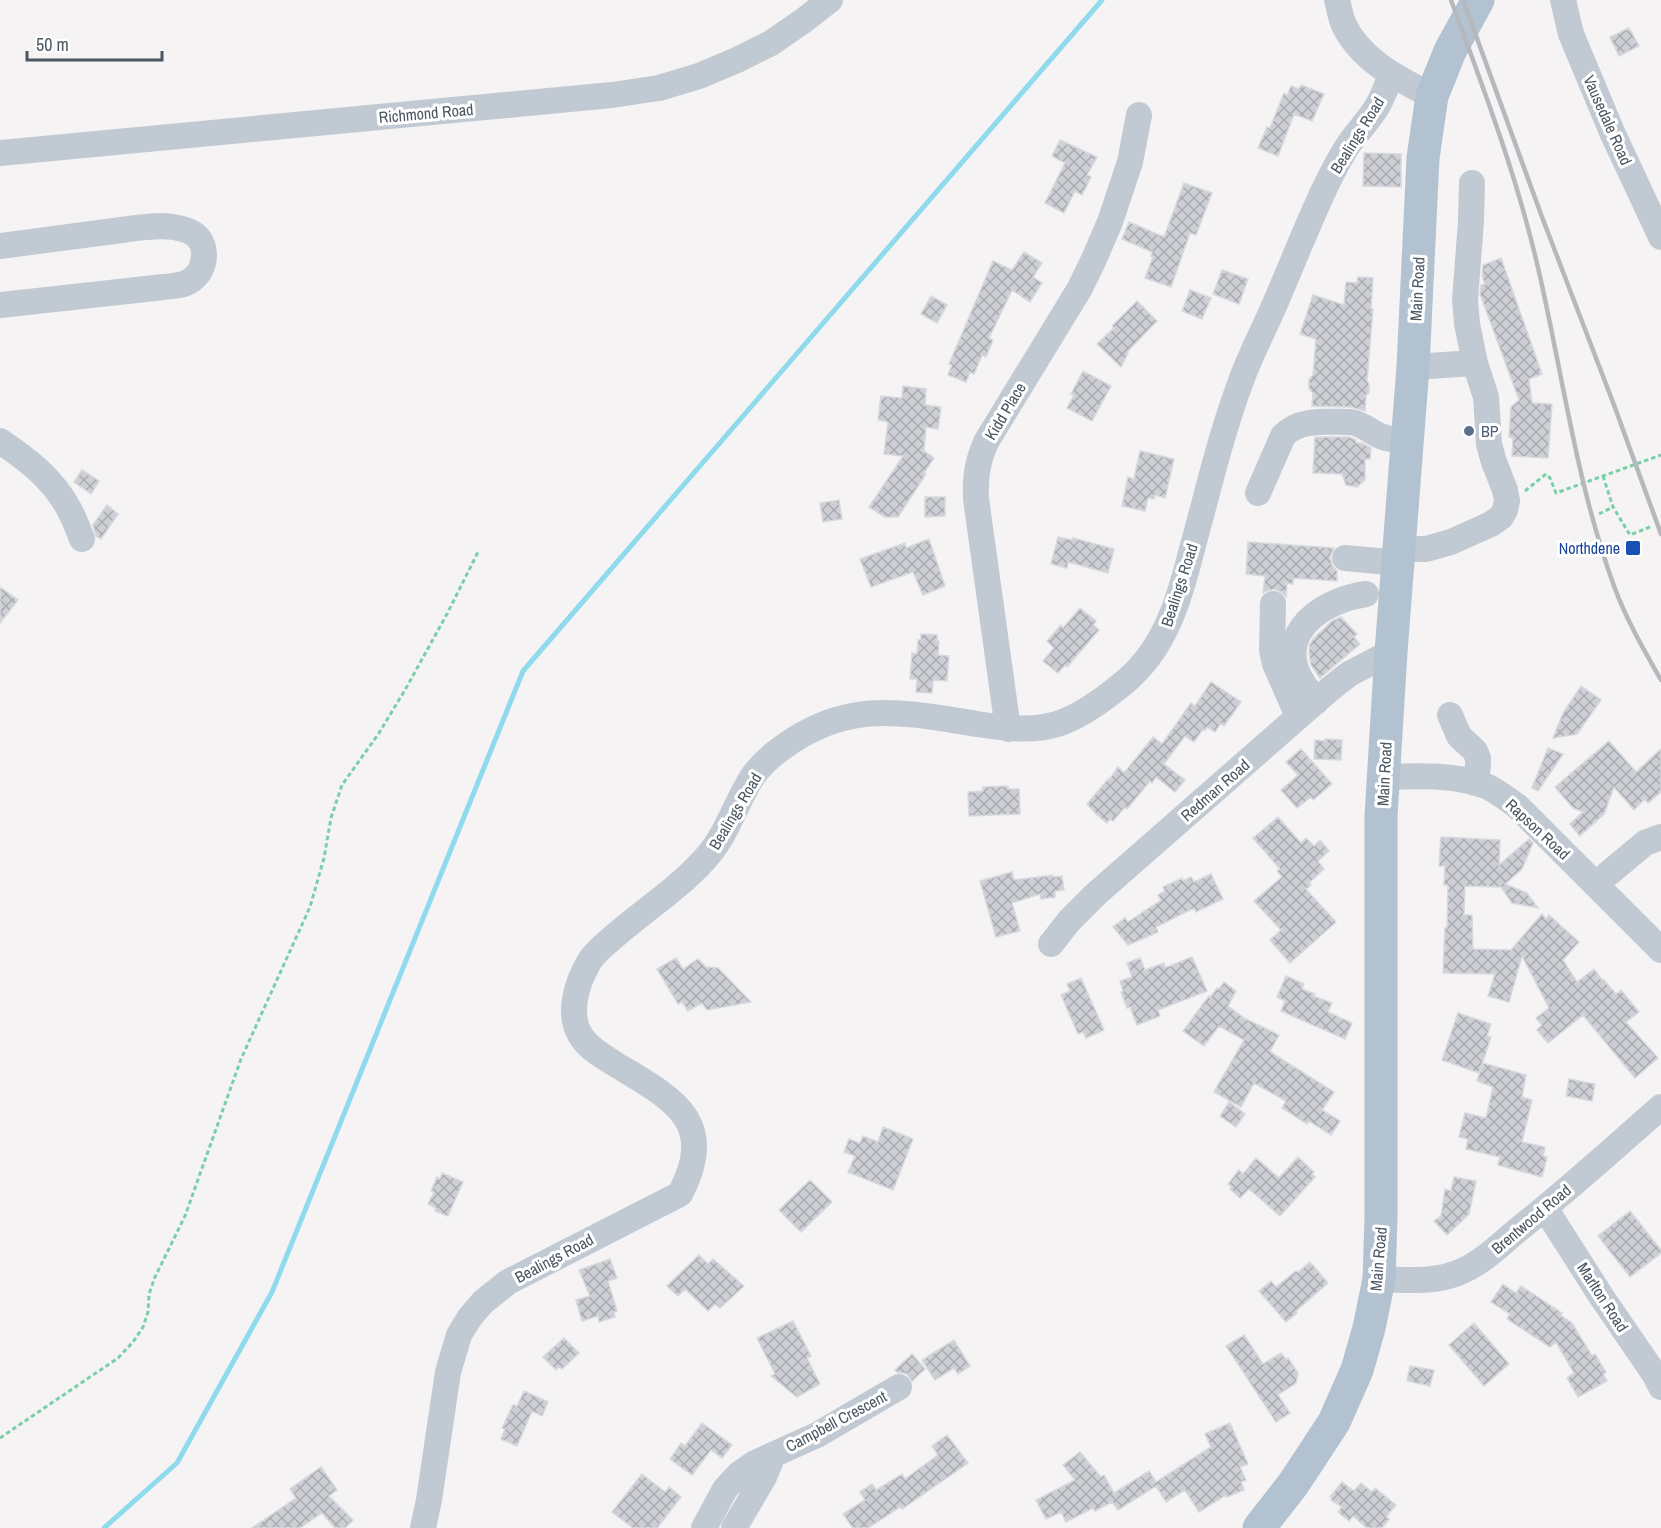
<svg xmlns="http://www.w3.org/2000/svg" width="1661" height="1528" font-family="'Archivo Narrow',sans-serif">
<defs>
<pattern id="building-cross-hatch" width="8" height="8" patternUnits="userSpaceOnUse" patternTransform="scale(1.5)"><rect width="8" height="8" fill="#cdcfd5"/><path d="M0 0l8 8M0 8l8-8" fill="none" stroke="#a8abb0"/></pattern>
</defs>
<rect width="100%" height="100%" fill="#f5f3f3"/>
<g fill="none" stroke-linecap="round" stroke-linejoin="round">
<!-- stream -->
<path stroke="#90daee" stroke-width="5" d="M104 1528 177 1463 272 1292 523 671 1102 0"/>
</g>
<!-- building -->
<path fill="url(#building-cross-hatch)" stroke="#d7d9de" stroke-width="1.5" d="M1629 28 1639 46 1619 56 1610 37Z
M1301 85 1324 94 1312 121 1294 114 1278 156 1258 148 1267 127 1270 128 1284 93 1287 96 1291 86 1299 89Z
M1060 140 1097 157 1087 175 1091 177 1082 195 1075 191 1064 213 1045 203 1065 163 1052 156Z
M1364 153 1401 154V187L1363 186Z
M1184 183 1212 193 1196 235 1190 233 1171 287 1145 278 1153 257 1151 256 1152 252 1122 239 1129 222 1164 237Z
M1024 252 1042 263 1033 277 1042 283 1030 302 1012 290 989 338 993 340 986 357 982 355 974 374 970 372 966 382 948 375 952 365 949 364 993 261 1012 270Z
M1501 258 1542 374 1529 379 1532 403 1552 404 1548 458 1512 456 1513 438 1509 437 1511 407 1519 400 1480 294 1481 285 1485 284 1482 276 1483 265Z
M1222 270 1248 279 1239 304 1213 294Z
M1358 277 1373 278 1371 309H1373L1367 381 1369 384V393L1366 395 1365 411 1351 407 1312 406 1313 393 1309 389V379L1313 375 1316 339 1300 334 1313 295 1344 305 1346 282 1357 283Z
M1190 290 1211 298 1202 319 1182 311Z
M931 296 947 305 937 323 921 314Z
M1137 301 1157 321 1127 352 1128 353 1121 367 1097 344 1114 328 1112 326Z
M1083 371 1111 386 1092 421 1067 408 1074 395 1071 394Z
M903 386 926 389 925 405 941 407 938 429 926 427 924 451 934 458 924 473 926 474 898 517H885L869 507 903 456 884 454 888 422 878 420 881 396 902 398Z
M1315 437H1349L1356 440V443H1362L1371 448 1370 459H1365V480L1357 487 1346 485 1342 474 1313 473Z
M1140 451 1174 459 1165 498 1155 495 1154 499 1148 498 1145 511 1122 506 1128 477 1134 479Z
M82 470 99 481 91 494 74 482Z
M925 497H945V516L925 517Z
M839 500 842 519 823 522 820 503Z
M107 505 118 514 101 539 96 536 93 525Z
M1058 537 1072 540 1073 538 1114 549 1108 573 1068 562 1067 568 1051 564Z
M929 539 945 586 923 595 913 572 871 587 860 559 905 543 906 548Z
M1248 542 1334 548 1330 557 1332 565 1337 571V581L1293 578V584L1287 583 1286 597 1281 592 1274 589 1266 591 1263 593 1265 576 1246 574Z
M0 587 18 600 0 623Z
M1080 608 1096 621 1093 625 1099 630 1067 667 1065 665 1058 673 1043 661 1054 648 1047 641 1061 625 1063 628Z
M1341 617 1357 634 1354 637 1360 644 1320 678 1311 665 1309 653 1310 644 1314 638 1332 621Z
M921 634 937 635V641H939L938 655 949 656 947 681 933 680 932 693 916 692 917 679H910L912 653 917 654 918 640H921Z
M1211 682 1241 702 1224 726 1221 723 1215 732 1207 727 1205 730 1203 729 1194 742 1185 736 1164 764 1185 780 1175 792 1156 777 1152 783 1150 781 1127 809 1125 807 1113 821 1110 819 1107 823 1097 815 1087 804 1108 779 1109 780 1118 767 1124 773 1153 737 1162 744 1191 703 1195 706Z
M1581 686 1601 700 1577 734 1553 738 1563 713Z
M1325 739 1342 740 1341 760 1314 759 1315 740 1324 741Z
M1609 741 1636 772 1661 749V792L1648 803 1645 799 1634 810 1614 787 1604 814 1580 836 1570 824 1583 812 1573 808 1555 787Z
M1548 748 1563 754 1538 791 1532 788Z
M1301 749 1332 784 1313 800 1311 797 1297 808 1281 790 1298 775 1286 762Z
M1008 786V789H1019L1020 814 969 816 968 792 983 791V787Z
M1278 817 1301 843 1306 838 1314 846 1320 840 1329 851 1318 861 1324 869 1309 883 1311 885 1306 889 1336 922 1290 963 1270 940 1281 930 1254 901 1282 877 1277 871 1280 869 1253 838Z
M1441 837 1500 840 1499 865 1529 839 1533 843 1522 869 1505 884 1527 893 1538 908 1512 903 1501 887 1465 886 1464 915H1472L1473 949 1511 950 1542 914 1546 919 1549 915 1579 942 1563 960 1577 982 1594 969 1602 980 1603 979 1616 994 1621 990 1639 1012 1626 1022 1658 1058 1635 1078 1583 1015 1548 1043 1537 1030 1542 1025 1536 1018 1549 1008 1522 956 1509 1002 1488 996 1495 974 1443 973 1445 928H1447L1448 885H1444L1445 866H1439Z
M1012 872 1014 880 1053 875V877L1062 876 1064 890 1055 891V897L1041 899 1040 894 1012 903 1020 931 996 937 980 881Z
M1211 874 1223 899 1196 912 1194 908 1156 927 1158 932 1128 945 1113 927 1125 918 1128 922 1161 900 1158 895 1165 891 1163 887 1182 878 1183 881 1191 877 1194 882Z
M1192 957 1207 991 1158 1010 1160 1016 1137 1025 1130 1007 1127 1008 1121 992 1123 991 1120 981 1132 977 1127 963 1140 958 1145 970 1164 963 1165 967 1170 966Z
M676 958 683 969 698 959 706 967 718 968 751 1002 707 1010 702 1003 688 1011 682 1002 678 1004 657 969Z
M1286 976 1304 984 1302 989 1315 994 1313 996 1332 1003 1328 1012 1352 1023 1345 1039 1281 1011 1285 1001 1277 997Z
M1081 978 1104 1030 1086 1038 1083 1032 1078 1034 1061 995 1070 991 1067 984Z
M1224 982 1236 991 1228 1006 1244 1018 1279 1035 1270 1051 1272 1052V1053L1334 1092 1322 1110 1340 1121 1331 1135 1309 1121 1307 1124 1282 1108 1286 1101 1254 1083 1241 1107 1214 1092 1244 1040 1219 1026 1204 1046 1183 1031 1209 996 1210 998 1217 988 1219 989Z
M1458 1013 1491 1024 1487 1036 1491 1037 1479 1073 1442 1060Z
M1483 1063 1526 1075 1522 1097 1532 1100 1522 1142 1545 1147 1543 1156 1547 1157 1542 1177 1498 1165 1500 1157 1466 1149 1468 1139 1459 1137 1465 1113 1486 1118 1493 1087 1477 1081Z
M1569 1079 1595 1084 1592 1101 1566 1096Z
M1229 1102 1245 1114 1236 1127 1220 1116Z
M883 1127 913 1139 893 1190 848 1172 855 1156 844 1152 849 1139 860 1143 863 1136 878 1142Z
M1298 1157 1314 1172 1312 1174 1315 1177 1280 1216 1249 1189 1240 1198 1230 1189 1232 1187 1228 1184 1239 1170 1243 1174 1256 1158 1279 1178Z
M442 1173 463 1182 448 1216 435 1211 436 1208 428 1204 434 1192 431 1191 437 1177 440 1179Z
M1454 1177 1476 1181 1469 1214 1447 1235 1434 1221 1441 1216 1445 1189 1451 1191Z
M810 1180 832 1202 801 1232 779 1210Z
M1630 1211 1661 1250V1253L1630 1277 1598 1236Z
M699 1255 708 1264 713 1259 744 1286 720 1308 715 1304 708 1311 685 1289 678 1296 667 1286Z
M610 1259 617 1278 608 1281 617 1311 614 1312 615 1317 599 1322 598 1316 582 1321 576 1300 590 1296 579 1270Z
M1310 1262 1328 1283 1296 1311 1297 1313 1286 1322 1259 1291 1271 1281 1276 1287 1296 1271 1298 1272Z
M1503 1284 1516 1293 1521 1286 1562 1313 1560 1315 1572 1323 1592 1356 1595 1354 1606 1372 1603 1374 1607 1381 1578 1397 1567 1378 1574 1373 1556 1342 1550 1347 1507 1319 1510 1314 1491 1302Z
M793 1321 811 1356 807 1358 820 1384 797 1397 771 1376 775 1374 757 1338Z
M1474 1323 1509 1364 1484 1386 1449 1345Z
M1244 1335 1263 1364 1281 1353 1286 1359 1288 1358 1298 1373 1296 1383 1278 1395 1290 1413 1276 1422 1226 1346Z
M564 1338 579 1353 562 1369 559 1367 556 1370 543 1357Z
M954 1340 970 1366 958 1374 954 1368 935 1380 922 1360Z
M912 1354 925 1369 912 1381 907 1374 897 1372 895 1370Z
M1410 1366 1434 1370 1430 1386 1407 1381Z
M524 1391 548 1402 542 1416 532 1411 517 1446 501 1439 505 1429 502 1428 513 1405 517 1406Z
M702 1423 732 1445 722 1458 711 1450 692 1475 670 1459 681 1443 685 1446Z
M1230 1423 1248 1464 1240 1467 1246 1480 1241 1482 1244 1490 1227 1497 1226 1495 1199 1512 1185 1490 1166 1502 1156 1486 1118 1510 1112 1502 1095 1511 1093 1508 1066 1522 1061 1512 1046 1519 1036 1500 1075 1480 1063 1465 1080 1452 1101 1477 1104 1475 1114 1493 1149 1471 1156 1482 1211 1447 1205 1434Z
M947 1435 968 1463 902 1509 900 1507 868 1528H853L843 1514 865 1500 860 1492 872 1484 876 1490 902 1474 905 1479 938 1455 932 1446Z
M321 1467 337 1490 329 1496 353 1520 345 1528H335L322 1513 300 1528H252L296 1498 290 1489Z
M642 1474 665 1492 669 1487 681 1497 657 1528H633L612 1512Z
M1342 1482 1354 1491 1361 1483 1372 1492 1375 1488 1396 1505 1386 1517 1389 1519 1382 1528H1367L1353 1516 1349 1521 1338 1512 1342 1507 1331 1500 1332 1498 1330 1497Z"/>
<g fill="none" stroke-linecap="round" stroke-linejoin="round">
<!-- path -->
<path stroke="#7ad0a6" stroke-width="3" stroke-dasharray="4.5 3" stroke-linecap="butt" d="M1603 476 1613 507 1630 535 1652 526
M1525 491 1546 474 1550 478 1556 493 1661 455
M1599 514 1613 507
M0 1438 118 1358 133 1342 143 1327 148 1312 149 1294 155 1277 185 1216 241 1059 310 907 324 858 331 818 342 785 379 733 405 690 447 614 478 552"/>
<!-- minor -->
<path stroke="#c1cad2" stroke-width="26" d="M1337 0C1339 7 1340 15 1343 23 1360 60 1397 78 1432 96
M1563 0 1571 34 1612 132 1661 237
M0 153 612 95 659 88 699 76 737 60 771 43 803 21 830 0
M0 246C38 241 76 236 114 231 132 229 154 224 173 227 180 228 188 230 194 234 211 246 205 276 186 283 180 286 171 286 164 287L0 305
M1413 367 1475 363
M0 441C27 459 53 479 69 509 74 518 78 529 82 539
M1258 493 1283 436C1299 418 1328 422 1351 422 1364 424 1371 433 1383 437 1391 440 1399 440 1408 440
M1400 549H1426L1451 542 1491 524 1501 517 1505 510 1507 501 1505 490 1494 462 1489 444 1486 397 1475 363 1467 324 1465 300 1471 221 1472 183
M1345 558 1399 563
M1273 604 1272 650 1275 664 1298 716
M1316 702C1309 691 1300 681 1296 669 1282 625 1330 599 1366 594
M1450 715 1459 736 1475 751 1478 758V766L1475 783
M1008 729 976 499C975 477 977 463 986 442L1080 288 1094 259 1110 222 1130 162 1139 115
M1384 777C1417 776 1454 774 1486 786 1497 791 1507 799 1517 806L1661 950
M1596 884 1645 843 1661 837
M1051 944 1069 921 1096 894 1330 689 1349 674 1391 652
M1545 1208 1601 1296 1655 1375 1661 1387
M1379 1279C1406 1280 1435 1283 1460 1272 1482 1263 1501 1244 1519 1229 1568 1190 1614 1148 1661 1107
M423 1528 429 1500 448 1372 459 1335 470 1317 483 1302 508 1282 680 1194C719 1120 671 1098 615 1064 604 1057 591 1050 583 1039 566 1017 576 984 589 962 595 951 608 942 617 934 646 909 679 888 704 860 727 836 735 803 753 776 760 766 772 755 782 748 848 699 902 712 977 724 1003 728 1031 732 1057 724 1080 717 1107 697 1126 681 1165 648 1179 600 1191 553 1207 495 1220 437 1241 381 1250 356 1263 331 1274 306 1290 269 1305 231 1322 194 1330 177 1338 160 1349 144 1358 131 1370 119 1378 105 1383 96 1387 85 1391 75
M704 1528 725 1489 739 1474 755 1463 817 1435 899 1387
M734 1528 764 1477 773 1455"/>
<!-- major -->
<path stroke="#b3c2d1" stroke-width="33" d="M1259 1528 1294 1483 1334 1422 1357 1370 1369 1328 1379 1279 1381 1218V816L1391 652 1413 367 1423 158 1432 96 1450 51 1478 0"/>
<!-- rail -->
<path stroke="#b5b8bd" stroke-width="4.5" d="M1451 0C1484 90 1518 179 1539 272 1563 377 1577 485 1614 586 1626 619 1644 650 1661 680
M1463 0 1542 217 1614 405 1661 534"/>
</g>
<!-- markers -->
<circle fill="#5c6f8a" stroke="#fff" stroke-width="2" cx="1469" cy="431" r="6"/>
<rect fill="#1a4fb4" stroke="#fff" stroke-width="2" x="1625" y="540" width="16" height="16" rx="3"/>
<g text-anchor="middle" stroke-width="6" stroke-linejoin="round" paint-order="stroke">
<!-- street labels -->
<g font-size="16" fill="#4a5661" stroke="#fff">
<text transform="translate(426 113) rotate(-5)" y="6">Richmond Road</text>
<text transform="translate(1608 120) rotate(66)" y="6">Vausedale Road</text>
<text transform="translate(1357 135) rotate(-58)" y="6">Bealings Road</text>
<text transform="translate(1417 289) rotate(-87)" y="6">Main Road</text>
<text transform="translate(1005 411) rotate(-59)" y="6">Kidd Place</text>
<text transform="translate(1179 585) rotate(-72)" y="6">Bealings Road</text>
<text transform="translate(1384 774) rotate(-87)" y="6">Main Road</text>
<text transform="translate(1215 790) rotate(-41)" y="6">Redman Road</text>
<text transform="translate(735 811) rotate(-59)" y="6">Bealings Road</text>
<text transform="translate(1538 829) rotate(43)" y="6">Rapson Road</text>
<text transform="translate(1531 1219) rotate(-40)" y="6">Brentwood Road</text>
<text transform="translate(554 1258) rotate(-28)" y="6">Bealings Road</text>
<text transform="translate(1378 1259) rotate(-85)" y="6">Main Road</text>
<text transform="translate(1603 1297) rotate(57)" y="6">Marlton Road</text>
<text transform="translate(836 1421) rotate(-28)" y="6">Campbell Crescent</text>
</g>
<!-- service labels -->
<g font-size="16" fill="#4e5e75" stroke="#fff" text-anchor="start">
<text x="1481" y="437">BP</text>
</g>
<!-- transit labels -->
<g font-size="16" fill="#164399" stroke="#fff" text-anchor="end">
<text x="1620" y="554">Northdene</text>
</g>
</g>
<!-- scale -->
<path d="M27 51v9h135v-9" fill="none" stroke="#4a5661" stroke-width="3"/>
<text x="36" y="51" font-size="18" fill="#4a5661" stroke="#ffffff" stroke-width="4.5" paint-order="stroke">50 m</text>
</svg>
